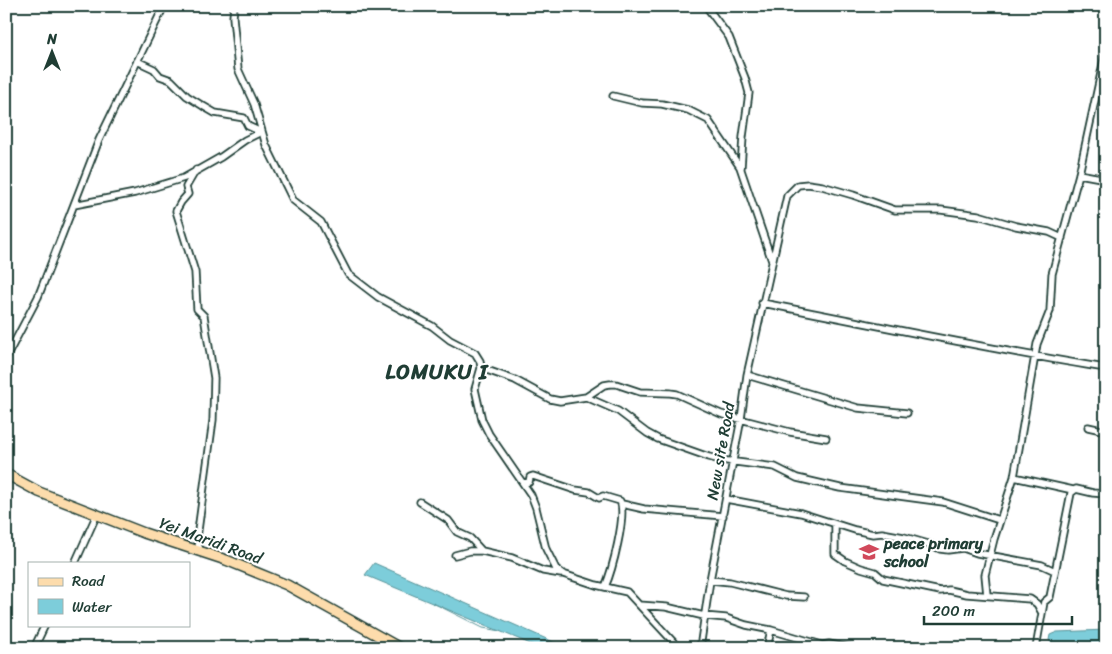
<svg xmlns="http://www.w3.org/2000/svg" width="1112" height="654" font-family="Sriracha,sans-serif">
<rect width="100%" height="100%" fill="#fff"/>
<filter id="ink" filterUnits="userSpaceOnUse"><feTurbulence type="fractalNoise" baseFrequency=".02" numOctaves="2"/><feDisplacementMap in="SourceGraphic" scale="10" xChannelSelector="R" yChannelSelector="G"/><feConvolveMatrix kernelMatrix="1 2 1 2 8 2 1 2 1" color-interpolation-filters="sRGB"/></filter>
<g filter="url(#ink)">
<!-- water -->
<path fill="#7dcdda" stroke="#579398" d="M374 563 567 648H540L365 575Z
M1106 630V642L1052 644 1049 640 1050 635 1057 632Z"/>
<g fill="none" stroke-linecap="round" stroke-linejoin="round">
<!-- stream -->
<path stroke="#579398" stroke-width="1" d="M433 603 483 628 500 631"/>
<defs>
<path id="street" d="M234 6 233 17 238 69 254 104 266 145 293 200 321 222 348 274 378 297 432 326 450 340 475 353 480 361 481 368 475 389 482 420 489 434 531 495 536 508 546 549 556 569 563 574 596 585 627 592 679 648
M706 6 729 37 745 78 749 93 743 137 741 168
M137 61 154 69 160 76 171 80 187 96 203 106 215 113 244 118 248 126 261 132
M613 96 642 103 662 104 688 110 708 120 740 167 772 261
M196 170 186 187 188 194 181 202 176 211 195 272 197 309 204 316 214 378 213 420 197 538 200 551
M1079 174 1106 179
M74 205 135 193 184 178 221 157 245 140 261 132
M762 303C877 325 991 350 1106 368
M6 358 38 297 99 140 164 6
M481 368 515 380 550 399 560 401 586 397 604 385 610 384H616L640 392 670 393 677 394 721 414 790 432 826 438
M747 375 858 408 907 413
M586 397 618 411 647 433 658 439 709 457 720 460 775 467 797 478 840 488 943 502 999 520
M1088 427 1106 431
M1014 477 1073 490
M523 483 529 482 530 477 533 476 575 490 589 492 599 498 603 496 620 501C627 515 612 571 605 587
M726 499 801 513 855 530 873 534 882 533 904 537 932 545 940 549 948 550 963 548 977 553 1042 565 1055 571
M420 502 448 520 457 532 470 538 482 551 512 558 543 571 561 574
M622 504 644 509 723 516
M835 525V554L845 561 861 568 875 572 883 579 940 591 949 590 967 594 1030 599 1037 604 1042 613
M455 555 470 551H482
M75 563 97 514
M710 580 730 582 786 596 804 597
M987 595 985 575 994 539 1014 477 1037 344 1050 311 1052 274 1079 174 1106 50
M639 605 666 607 704 616 726 618 746 625 771 630 822 645 829 644 850 648
M34 648 45 625
M700 648 710 580 741 419 747 375 787 196 798 185 808 184 822 186 853 195 895 210H941L978 215 1016 226 1049 232 1062 238
M767 648 771 630
M1036 648 1044 602 1050 597 1071 493 1076 489 1093 493 1106 494"/>
<path id="primary" d="M6 474 39 492 144 533 226 560 287 585 400 648"/>
</defs>
<!-- street casing -->
<use href="#street" stroke="#1f3d34" stroke-width="9"/>
<!-- primary casing -->
<use href="#primary" stroke="#1f3d34" stroke-width="12"/>
<!-- street -->
<use href="#street" stroke="#fff" stroke-width="5.5"/>
<!-- primary -->
<use href="#primary" stroke="#fddcac" stroke-width="9"/>
</g>
</g>
<!-- icons -->
<defs>
<symbol id="school-bare" viewBox="-9 -9 18 18"><path d="M0-5L7-2L0 1L-7-2ZM-4 1L0 2.5L4 1V4Q0 6-4 4Z" fill="#d1495b" stroke="#fff" stroke-width="2.5" paint-order="stroke"/></symbol>
</defs>
<g fill-rule="evenodd">
<use href="#school-bare" x="855" y="538" width="28" height="28"/>
</g>
<g text-anchor="middle" stroke-width="4" stroke-linejoin="round" paint-order="stroke">
<!-- street labels -->
<g font-size="16" fill="#1f3d34" stroke="#fff">
<text transform="translate(720 451) rotate(-80)" y="6">New site Road</text>
<text transform="translate(211 540) rotate(20)" y="6">Yei Maridi Road</text>
</g>
<!-- poi labels -->
<g font-size="16" font-weight="bold" fill="#1f3d34" stroke="#fff" text-anchor="start">
<text x="884" y="549">peace primary<tspan x="884" dy="18">school</tspan></text>
</g>
<!-- district labels -->
<g font-size="21" font-weight="bold" letter-spacing="1" fill="#1f3d34" stroke="#fff">
<text x="437" y="379">LOMUKU I</text>
</g>
</g>
<!-- margin -->
<rect width="1112" height="654" fill="none" stroke="#fff" stroke-width="25"/>
<rect x="12" y="12" width="1087" height="629" fill="none" stroke="#1f3d34" stroke-width="2" filter="url(#ink)"/>
<!-- legend -->
<rect x="28" y="562" width="162" height="65" fill="#ffffff" stroke="#a5b1ae"/>
<rect x="38" y="578" width="25" height="8" fill="#fddcac" stroke="#a5b1ae"/>
<text x="72" y="586" font-size="15" fill="#1f3d34">Road</text>
<rect x="38" y="599" width="25" height="15" fill="#7dcdda" stroke="#a5b1ae"/>
<text x="72" y="612" font-size="15" fill="#1f3d34">Water</text>
<!-- north arrow -->
<g transform="translate(52 52)" stroke="#ffffff" stroke-width="4" paint-order="stroke">
<path d="M0-4L9 19L0 12L-9 19Z" fill="#1f3d34"/>
<text y="-8" font-size="14" font-weight="bold" text-anchor="middle" fill="#1f3d34">N</text>
</g>
<!-- scale -->
<path d="M924 616v8h148v-8" fill="none" stroke="#1f3d34" stroke-width="2.5"/>
<text x="932" y="616" font-size="15" fill="#1f3d34" stroke="#ffffff" stroke-width="4" paint-order="stroke">200 m</text>
</svg>
